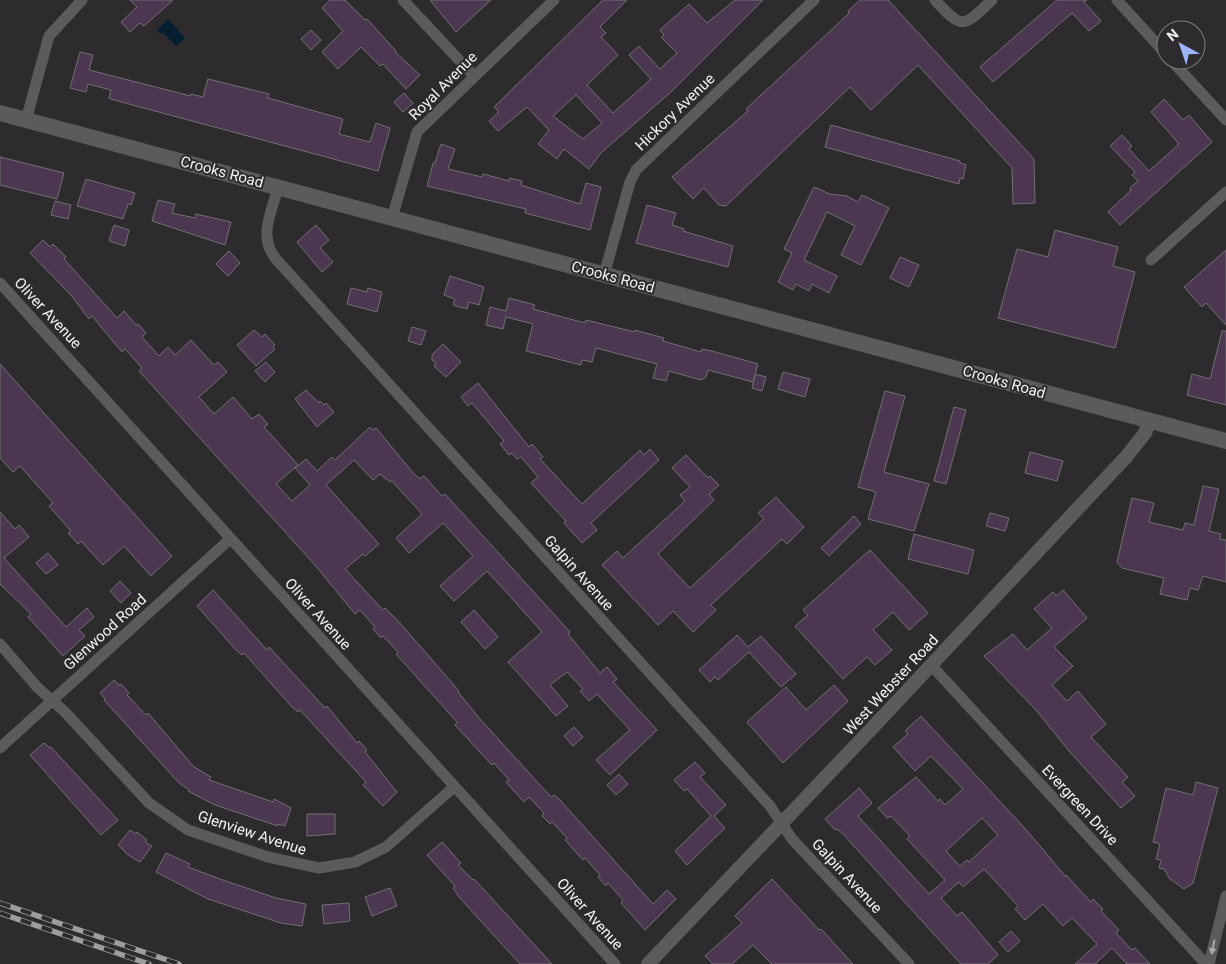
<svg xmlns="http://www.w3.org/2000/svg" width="1226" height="964" font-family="Roboto,sans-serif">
<rect width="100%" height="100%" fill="#2e2b2e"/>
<!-- water -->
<path fill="#061e32" d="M168 19 185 38 176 46 163 33H160L157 30Z"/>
<!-- building -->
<path fill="#4b374f" stroke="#726f73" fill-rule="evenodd" d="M130 0H173L144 26 140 23 130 32 121 22 137 7Z
M330 0H345L365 20 367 19 396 51 395 52 420 75 406 89 383 64 380 66 361 47 338 69 322 52 343 31 322 8Z
M430 0H491L456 32Z
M603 0H627L600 27 606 33 601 37 618 55 587 85 613 113 651 79 629 55 639 46 660 69 677 53 661 37 664 35 660 30 689 4 707 23 735 0H763L672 91 601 153 589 169 564 149 557 159 538 144 549 130 527 107 498 131 489 121 499 112 494 107ZM576 95 602 123 583 139 553 116Z
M860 0H888L1034 159 1035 203 1013 204 1012 168 918 65 871 110 850 87 726 206 719 205 704 188 693 199 672 177 748 111 746 109 842 20 849 13 848 11Z
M1057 0H1087L1084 2 1101 21 1089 31 1072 13 993 82 980 67Z
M311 30 321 40 311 50 301 39Z
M80 52 93 55 89 70 191 96V94L203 97 208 79 269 94 268 98 343 119 339 134 370 142 376 123 390 128 378 171 114 100 109 98 111 90 88 84 86 92 70 88Z
M404 93 413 103 403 112 394 102Z
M1164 99 1183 120 1189 115 1212 142 1120 225 1108 212 1131 190 1130 188 1138 181 1132 175 1135 172 1110 146 1122 135 1132 146 1129 149 1149 171 1179 144 1151 112Z
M831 125 960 161V163L966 165 963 179 960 178 959 184 825 147Z
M441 144 455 149 448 169 482 177 483 174 509 181 510 178 522 181 521 185 580 204 586 183 601 187 590 230 525 213 526 209 427 186 433 163H435Z
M0 157 64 173 57 199 0 185Z
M86 179 135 193 131 205 128 204 123 219 77 206Z
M814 187 830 194 847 196 858 202 862 195 889 208 861 265 841 255 855 226 827 212 804 260 837 276 829 293 812 284 809 291 796 284 793 290 778 282 792 253 784 249Z
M158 200 175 204 172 213 195 218 196 214 231 222 225 245 152 221Z
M55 201 71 205 68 219 51 215Z
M647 205 676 213 672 225 684 229 683 231 733 246 728 267 636 243Z
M114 225 129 230 125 246 109 241Z
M316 225 329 240 320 248 333 262 322 272 297 242Z
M1055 230 1118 247 1113 266 1135 272 1115 348 998 318 1017 249 1048 257Z
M43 240 50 247 53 244 66 257 64 259 117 318 124 311 136 325 138 324 146 333 142 337 159 356 168 347 175 355 191 340 214 365 218 362 227 372 199 397 214 414 233 397 252 419 259 414 268 424 264 427 298 465 276 484 292 501 310 485 295 468 306 459 317 471 332 457 335 460 370 427 373 430 376 428 414 474 420 479 423 476 426 478 442 496 445 494 570 632 568 634 600 673 607 667 617 679 613 682 657 730 610 775 596 760 630 730 597 694 589 701 580 691 583 689 567 672 550 685 568 706 556 716 508 662 542 632 508 594 487 571 454 601 440 586 473 556 443 523 409 553 396 538 422 514 392 481 390 482 380 474 373 480 354 460 326 485 379 544 365 556 363 554 345 569 383 610 385 608 399 622 459 691 458 692 480 719 551 797 554 795 560 800 653 904 667 890 676 899 645 930 621 903 623 900 608 883 606 886 598 877 600 875 585 858 583 860 565 840 567 838 552 822 550 824 542 816 544 813 529 797 524 802 506 782 509 780 494 763 492 765 455 725 457 722 396 654 398 652 383 636 381 638 373 629 375 627 360 610 355 614 315 565 139 371 142 368 125 349 122 352 92 316 89 319 71 295 30 253Z
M1226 250V325L1206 303 1202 307 1184 287Z
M229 251 240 263 228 276 216 264Z
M900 257 919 265 909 287 890 278Z
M450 276 484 287 479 305 469 302 467 309 453 305 455 299 444 295Z
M351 288 367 292 368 288 382 292 377 312 347 304Z
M509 298 535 305 533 309 585 323 586 320 635 332V330L664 338 663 341 701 352 702 349 712 351 758 364 755 374 766 377 762 391 752 388 755 375 753 382 708 370 706 377 701 380 669 371 666 381 653 378 657 364 596 348 592 362 582 360 581 365 526 351 533 324 506 317 503 329 486 325 490 307 506 311Z
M412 327 426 331 421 345 408 341Z
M254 330 262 337 265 334 275 345 273 347 275 349 256 366 237 345Z
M1222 331H1226V405L1187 395 1192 374 1210 379Z
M443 344 461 362 446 377 434 366 436 363 432 360V355Z
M266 362 275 372 265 382 255 371Z
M0 364 172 556 151 576 124 546 103 565 81 541 78 544 68 533 71 531 49 506 53 503 20 466 13 472 0 458Z
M783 372 810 379 805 397 778 389Z
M478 383 529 447 532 444 543 457 540 459 582 504 640 450 644 455 650 449 659 460 591 523 597 530 582 543 564 523 566 521 531 483 538 477 521 457 517 459 512 453 509 455 500 444 504 441 472 403 468 406 461 397Z
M306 390 319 403 320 401 324 405 326 403 334 412 317 427 295 399Z
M885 391 905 396 884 472 929 484 914 531 868 519 876 492 858 487Z
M954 407 966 410 946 484 934 481Z
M1030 452 1063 461 1057 481 1025 473Z
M686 455 708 478 710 476 719 485 709 494 714 500 658 554 690 588 764 519 758 513 776 497 804 527 787 544 782 539 711 605 716 610 693 632 673 611 658 625 602 565 617 551 623 558 685 501 680 495 690 487 672 468Z
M1203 486 1219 489 1209 531 1221 534 1220 539 1226 540V582L1203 576 1198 590 1190 588 1187 600 1160 594 1164 578 1122 568 1117 562 1132 498 1154 503 1149 522 1183 530 1185 523 1194 525Z
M0 512 15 529 19 525 29 537 4 558 66 627 87 608 94 617 79 630 85 636 63 656 28 617 31 614 0 584Z
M990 513 1009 518 1005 531 986 526Z
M854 516 861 524 829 556 821 548Z
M914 534 974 550 968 574 908 559Z
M870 550 928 613 909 630 893 612 873 630 892 650 875 665 867 657 843 679 795 626 808 615 803 610Z
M48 553 58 565 46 574 36 563Z
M120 581 131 593 121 603 110 591Z
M213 590 267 650 269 647 325 708 327 706 357 743 359 741 367 750 365 752 397 792 383 806 363 785 366 782 300 710 298 712 292 707 244 653 242 655 236 650 197 606Z
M1063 590 1087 618 1054 647 1073 666 1052 685 1067 701 1078 691 1106 724 1091 737 1128 777 1122 782 1135 796 1121 808 1069 751 1036 710 984 656 1013 634 1027 650 1052 628 1034 609 1053 592 1056 596Z
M474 610 498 637 485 649 461 622Z
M737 635 748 647 761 636 796 674 781 687 749 652 718 680 715 677 710 682 699 670Z
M114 680 119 685 121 684 129 693 127 695 146 715 148 713 194 767 211 777 209 780 273 802 274 799 291 808 285 826 278 824V826L215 805 188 791 189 790 179 783 104 700 105 699 100 693Z
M834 685 848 701 783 763 747 722 786 687 806 710Z
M921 716 1030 834 1065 876 1066 875 1091 902 1093 899 1103 909 1101 911 1119 930 1116 933 1132 950 1135 948 1150 964H1127L1112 948 1095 964H1075L1097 944 1072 918 1063 926 1043 904 1025 920 1015 909 1018 906 984 869 963 887 959 882 941 898 957 916 962 912 998 955 988 964H961L843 834 837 829 835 830 825 819 859 788 872 803 858 816 929 894 945 880 907 839 910 836 891 816 887 818 878 808 916 777 938 801 940 799 945 805 963 789 931 756 915 771 893 747 908 734 905 731ZM982 818 998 835 969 862 967 860 960 866 946 851Z
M574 727 583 737 573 746 564 736Z
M44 743 50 748 51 747 118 820 101 835 30 755Z
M695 762 705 773 700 777 726 805 714 816 725 828 687 865 675 851 711 816 687 789 684 791 674 780Z
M619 774 628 784 616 795 607 785Z
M1196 782 1218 788 1193 883 1184 889 1170 879 1164 869 1159 868 1161 860 1156 859 1160 844 1153 842 1166 788 1193 795Z
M307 814H335V834L307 836Z
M130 830 136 834 137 832 147 840 145 842 152 846 140 862 128 855 118 845Z
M442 842 461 863 458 865 473 880 474 879 552 964H520L459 897 453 888 455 886 427 855Z
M166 853 190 864 188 867 220 879 276 898 306 904 302 926 281 923 208 899 156 872Z
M772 879 819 930 821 929 853 964H772L753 945 732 964H713L705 956 742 923 735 916Z
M390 888 397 906 372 916 365 897Z
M349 903 350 921 324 924 322 905Z
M1011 931 1020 941 1008 952 999 942Z"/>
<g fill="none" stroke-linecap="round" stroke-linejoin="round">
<!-- minor -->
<path stroke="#5d5a5e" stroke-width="11" d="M403 0 474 76
M935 0C963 31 963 27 992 0
M1117 0 1166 54
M1171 60 1226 120
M26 120 49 36 82 0
M278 188C271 213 258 237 276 259L770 806 792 839 909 964
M392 218 417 132 554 0
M1151 260 1226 192
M604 275 630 182 636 170 814 0
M0 283 615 964
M0 644 38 688 65 712 149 803 188 830 268 857 319 868 355 862 386 847 454 787
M931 665 1206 964
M0 748 230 539
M1209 964 1226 896"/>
<!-- tertiary -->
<path stroke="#5d5a5e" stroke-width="14" d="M648 964 875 725 1126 457 1145 433 1149 422"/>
<!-- secondary -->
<path stroke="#5d5a5e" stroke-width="16" d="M0 113 1226 441"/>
<defs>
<path id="rail" d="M0 903 179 964
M0 913 149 964"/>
</defs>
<!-- rail casing -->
<use href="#rail" stroke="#9f9c9f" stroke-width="5.5"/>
<!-- rail -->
<use href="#rail" stroke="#2e2b2e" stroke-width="4" stroke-dasharray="11" stroke-linecap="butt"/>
</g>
<!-- one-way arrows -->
<defs><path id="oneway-solid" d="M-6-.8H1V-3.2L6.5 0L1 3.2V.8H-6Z" transform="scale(1.25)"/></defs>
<use fill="#a8a6a9" href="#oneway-solid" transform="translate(1213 947) rotate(102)"/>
<g text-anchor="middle" stroke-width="4" stroke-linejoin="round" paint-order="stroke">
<!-- street labels -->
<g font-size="15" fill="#f3f1f4" stroke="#2e2b2e">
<text transform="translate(443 86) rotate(-45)" y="5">Royal Avenue</text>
<text transform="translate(675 112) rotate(-44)" y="5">Hickory Avenue</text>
<text transform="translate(222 172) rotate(15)" y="5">Crooks Road</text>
<text transform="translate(613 277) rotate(15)" y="5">Crooks Road</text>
<text transform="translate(48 313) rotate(47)" y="5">Oliver Avenue</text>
<text transform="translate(1004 382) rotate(16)" y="5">Crooks Road</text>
<text transform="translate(579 573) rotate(48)" y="5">Galpin Avenue</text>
<text transform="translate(318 614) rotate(48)" y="5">Oliver Avenue</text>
<text transform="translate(105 632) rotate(-42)" y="5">Glenwood Road</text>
<text transform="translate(891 685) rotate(-47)" y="5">West Webster Road</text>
<text transform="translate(1080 805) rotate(47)" y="5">Evergreen Drive</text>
<text transform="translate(252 833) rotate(18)" y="5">Glenview Avenue</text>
<text transform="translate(847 876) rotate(47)" y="5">Galpin Avenue</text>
<text transform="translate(590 914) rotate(48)" y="5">Oliver Avenue</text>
</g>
</g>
<!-- north arrow -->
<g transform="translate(1181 45) rotate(320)"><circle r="24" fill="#2e2b2e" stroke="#7d7a7d"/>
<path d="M0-4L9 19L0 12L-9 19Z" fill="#9eb4fd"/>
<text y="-8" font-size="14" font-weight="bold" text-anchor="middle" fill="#f3f1f4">N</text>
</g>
</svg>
